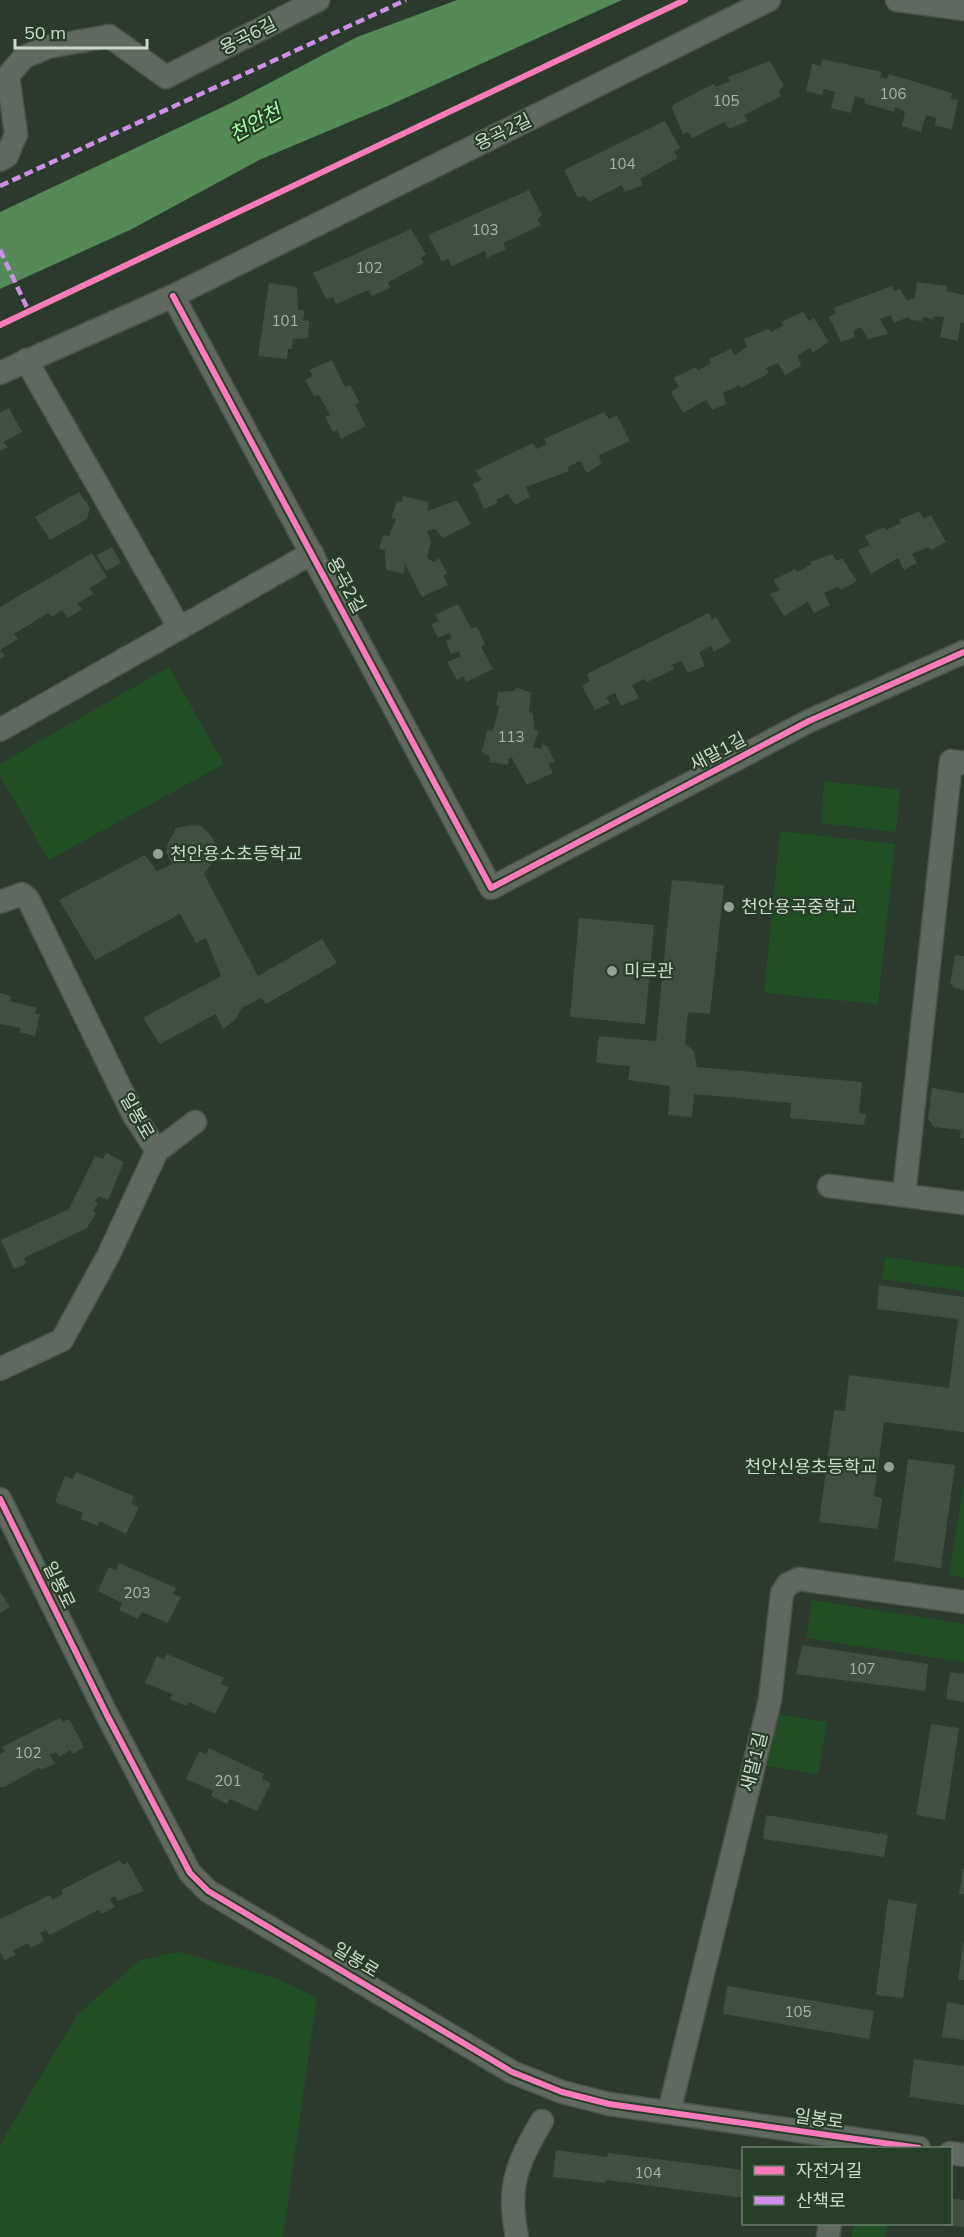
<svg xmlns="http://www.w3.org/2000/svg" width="964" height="2237" font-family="Mulish,'Noto Sans KR',sans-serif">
<rect width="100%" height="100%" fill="#2c392d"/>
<!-- green -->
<path fill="#224e25" d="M169 667 224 764 49 860 0 776V764Z
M824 781 900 790 896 832 821 823Z
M780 831 895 844 878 1004 764 993Z
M885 1257 964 1268V1291L882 1279Z
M964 1481V1578L949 1575Z
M812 1600 964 1624V1662L806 1638Z
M779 1714 827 1722 818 1774 767 1766Z
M179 1952 275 1978 317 1997 283 2237H0V2145L77 2015 140 1960Z
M853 2224H887L886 2237H852Z"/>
<!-- water -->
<path fill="#558957" d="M457 0H622L390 105 259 160 132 229 0 289V212L231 103 357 37Z"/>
<!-- building -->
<path fill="#3f4f40" d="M822 59 882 72 880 77 887 79 889 74 952 93 951 99 958 100 952 129 935 126 936 118 926 115 921 132 902 126 905 111 895 107 894 112 864 103 865 99 855 96 851 113 831 108 835 92 824 89 822 95 806 91 812 64 821 66Z
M770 61 784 86 779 90 781 96 744 115 748 121 729 129 725 122 692 138 688 132 683 134 671 106 713 84 716 87 730 81 728 77Z
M665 121 680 148 674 151 678 158 640 179 643 185 625 192 622 185 589 202 584 196 578 198 564 170Z
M529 190 542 215 537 219 541 225 503 243 506 249 487 258 485 251 452 266 448 259 442 262 428 235Z
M411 229 426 254 421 258 424 263 388 282 390 288 372 296 369 290 336 304 333 297 326 299 313 273Z
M917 282 947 286 946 291 964 295V323L961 322 958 341 940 337 944 317 934 316 933 319 923 317 922 321 911 320 908 317 894 323 891 315 880 319 888 334 868 339 861 327 853 331 855 337 841 342 829 317 836 313 833 308 892 286 895 291 900 289 907 301 915 297Z
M269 283 297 287 298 310 305 311 303 320 309 321 308 338 293 339 292 349H288L287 359 258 356Z
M803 312 809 321 814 318 829 342 813 352 810 348 798 355 801 366 785 375 778 363 766 368 769 373 741 388 739 385 723 393 726 404 712 410 706 400 683 413 671 392 679 386 673 378 696 367 698 370 711 363 709 359 731 349 735 355 747 347 744 339 768 329 771 332 784 325 781 322Z
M332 360 345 387 350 385 359 402 355 405 366 426 341 439 337 430 333 432 325 417 330 415 319 395 314 396 305 380 313 376 309 370Z
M9 408 22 432 3 442 8 447 0 451V413Z
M604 412 609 419 617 415 630 441 599 455 601 464 587 473 580 461 568 467 569 471 526 487 530 497 515 505 508 494 496 500 498 503 484 509 473 484 482 480 475 471 533 443 537 449 547 444 544 439Z
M79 492 90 508 87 519 50 540 35 517Z
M403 496 429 502 427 511 457 500 471 524 443 538 435 529 427 531 431 541 427 558 434 562 439 558 447 574 443 575 448 585 422 597 405 564 404 574 386 570 385 550 379 549 383 535 389 536 396 519 391 518 397 501 402 502Z
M919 511 924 519 931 515 946 542 931 550 928 547 912 554 917 563 904 570 898 558 871 574 858 550 870 545 865 536 884 527 886 530 901 523 899 520Z
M112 547 121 563 106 571 97 555Z
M92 553 107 577 90 588 93 594 77 604 82 609 68 618 62 610 52 617 48 613 14 634 18 639 0 650 5 656 0 659V607Z
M832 554 837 561 842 558 857 581 841 590 838 587 824 593 830 605 814 613 808 602 784 616 770 594 780 590 773 580 795 569 797 572 812 564 811 562Z
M458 604 471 628 477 627 485 644 481 647 493 669 466 682 463 676 457 680 447 662 461 656 459 651 451 654 446 641 452 638 450 633 438 638 431 624 439 621 435 615Z
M709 613 712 620 716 617 731 642 714 652 711 646 699 652 705 666 688 673 681 661 672 665 674 669 647 682 644 679 632 685 639 698 621 706 615 693 606 698 610 703 595 710 582 686 590 681 587 674Z
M516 687 531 693 529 712 533 713 534 729 539 731 533 747 541 749 542 744 547 746 555 762 548 763 553 773 527 785 512 758H509L508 765 489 762 490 757 482 752 487 730 493 731 499 706 496 705 498 692 515 691Z
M190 825 201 826 210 834 217 846 213 862 204 874 258 976 322 939 337 963 266 1004 261 998 242 1008 235 1020 223 1029 216 1014 160 1044 143 1018 221 976 206 938 196 943 180 914 95 960 59 900 145 855 157 871 172 864 166 852 168 843 176 828Z
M672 880 724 885 710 1014 688 1012 685 1043 694 1052 697 1067 862 1082 859 1113 866 1114 864 1125 790 1118 791 1103 694 1094 692 1117 668 1115 670 1086 628 1080 630 1066 596 1063 599 1036 656 1041Z
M579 918 654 925 645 1024 570 1017Z
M955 955 964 956V990L955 988 950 983Z
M0 993 11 996 10 1001 37 1008 35 1014H40L35 1036 19 1032 21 1028 0 1024Z
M932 1088 964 1093V1138H960L961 1130 934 1127 928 1119Z
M106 1153 124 1162 108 1200 98 1196 95 1201 98 1203 93 1211 96 1213 87 1228 24 1258 26 1264 14 1269 1 1240 69 1209 95 1156 103 1159Z
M879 1285 964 1297V1432L884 1422 874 1496 882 1498 878 1529 819 1522 834 1410 845 1411 849 1375 949 1388 958 1319 877 1309Z
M908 1459 955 1465 941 1568 894 1561Z
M76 1472 134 1496 131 1503 139 1507 126 1534 100 1521 98 1526 81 1519 83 1513 55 1502 65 1476 73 1479Z
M119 1563 176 1588 173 1594 181 1597 168 1623 142 1612 138 1619 119 1610 122 1603 98 1591 109 1567 116 1570Z
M0 1591 10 1607 0 1613Z
M802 1645 928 1664 925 1691 796 1674Z
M167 1654 224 1678 221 1684 229 1687 215 1714 189 1702 186 1706 170 1699 172 1694 145 1683 157 1656 164 1660Z
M950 1672 964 1674V1702L946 1699Z
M60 1718 63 1722 69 1719 84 1747 73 1754 70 1750 59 1757 56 1752 50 1755 55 1764 43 1769 38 1768 5 1787H0V1754L5 1751 2 1747Z
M931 1724 959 1728 945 1820 916 1815Z
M209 1748 264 1774 262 1779 271 1783 257 1811 230 1799 227 1804 211 1796 213 1791 186 1779 199 1751 206 1754Z
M766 1815 888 1835 884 1857 763 1839Z
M120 1860 123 1865 128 1862 144 1891 118 1901 115 1896 110 1899 115 1907 102 1914 98 1910 50 1935 46 1930 40 1933 44 1941 31 1948 28 1943 13 1951 16 1955 5 1960 0 1952V1919L50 1895 53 1899 63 1894 61 1890Z
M963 1869H964V1894H959Z
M888 1899 917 1904 903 1998 876 1995Z
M963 1943 964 1944V1980H958Z
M727 1986 874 2011 869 2039 723 2014Z
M947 2002 964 2005V2040L942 2037Z
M914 2059 964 2066V2105L909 2097Z
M556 2150 607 2157 608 2153 744 2170V2198L606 2180 605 2183 553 2177Z
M950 2198 964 2200V2227L941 2225 950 2224Z"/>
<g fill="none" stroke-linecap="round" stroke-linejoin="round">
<defs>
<path id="minor" d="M897 0 964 9
M0 160 7 156 16 134 8 76 24 57 48 47 109 36 166 77 318 0
M173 296 491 888 809 721 964 652
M26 360 179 627
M0 373 173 296 769 0
M0 730 312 553
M0 902 22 894 28 899 133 1114 157 1151
M829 1186 964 1203
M904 1195 951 761 964 763
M0 1369 62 1340 108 1256 157 1151 195 1122
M0 1499 107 1715 190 1873 208 1891 512 2072 562 2092 609 2104 919 2148
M669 2112 770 1700 782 1593 788 1584 799 1579 964 1602
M950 2153 964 2155
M517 2237C507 2187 516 2164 542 2121
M828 2237 830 2224"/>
</defs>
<!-- minor casing -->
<use href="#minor" stroke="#495449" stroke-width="25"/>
<!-- minor -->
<use href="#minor" stroke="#606960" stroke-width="22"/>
<!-- quiet -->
<path stroke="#ce8fe9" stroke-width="4.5" stroke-dasharray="9 4.5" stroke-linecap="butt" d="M0 186 406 0
M0 250 29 312"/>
<defs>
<path id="cycleway" d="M173 296 491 888 809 721 964 652
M0 325 685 0
M0 1499 107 1715 190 1873 208 1891 512 2072 562 2092 609 2104 919 2148"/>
</defs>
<!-- cycleway casing -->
<use href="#cycleway" stroke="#273e28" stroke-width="10"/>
<!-- cycleway -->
<use href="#cycleway" stroke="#fd7abc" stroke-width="6"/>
</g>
<!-- markers -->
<g fill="#93a194" stroke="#273e28" stroke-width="2">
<circle cx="158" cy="854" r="6"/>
<circle cx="729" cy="907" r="6"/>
<circle cx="612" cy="971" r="6"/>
<circle cx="889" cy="1467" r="6"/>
</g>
<g text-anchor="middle" stroke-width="4.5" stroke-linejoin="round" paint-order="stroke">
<!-- number labels -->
<g font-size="15" fill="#a8b6a8">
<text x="893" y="99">106</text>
<text x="726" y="106">105</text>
<text x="622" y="169">104</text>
<text x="485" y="235">103</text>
<text x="369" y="273">102</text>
<text x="285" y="326">101</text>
<text x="511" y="742">113</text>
<text x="137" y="1598">203</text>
<text x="862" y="1674">107</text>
<text x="28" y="1758">102</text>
<text x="228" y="1786">201</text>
<text x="798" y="2017">105</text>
<text x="648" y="2178">104</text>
</g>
<!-- street labels -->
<g font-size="18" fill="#cbd9cb" stroke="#273e28">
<text transform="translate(248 36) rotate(-27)" y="6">용곡6길</text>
<text transform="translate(503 132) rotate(-26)" y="6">용곡2길</text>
<text transform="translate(346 585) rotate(62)" y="6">용곡2길</text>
<text transform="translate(718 752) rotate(-28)" y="6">새말1길</text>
<text transform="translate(137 1116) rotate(60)" y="6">일봉로</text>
<text transform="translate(59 1585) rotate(64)" y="6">일봉로</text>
<text transform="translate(754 1762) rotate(-76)" y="6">새말1길</text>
<text transform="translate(356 1960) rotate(31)" y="6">일봉로</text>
<text transform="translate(819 2119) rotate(8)" y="6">일봉로</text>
</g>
<!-- poi labels -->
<g font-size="18" fill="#cbd9cb" stroke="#273e28" text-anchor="start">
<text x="170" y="860">천안용소초등학교</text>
<text x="741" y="913">천안용곡중학교</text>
<text x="624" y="977">미르관</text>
<text x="877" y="1473" text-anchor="end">천안신용초등학교</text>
</g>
<!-- water labels -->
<g font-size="20" font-style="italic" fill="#aafaac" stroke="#273e28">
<text transform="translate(255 123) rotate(-29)" y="7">천안천</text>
</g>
</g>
<!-- legend -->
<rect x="742" y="2147" width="210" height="78" fill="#273e28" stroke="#697c69" stroke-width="1.5"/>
<rect x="754" y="2166" width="30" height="9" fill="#fd7abc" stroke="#697c69" stroke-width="1.5"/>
<text x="796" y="2177" font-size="18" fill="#cbd9cb">자전거길</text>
<rect x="754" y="2196" width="30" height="9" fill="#ce8fe9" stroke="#697c69" stroke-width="1.5"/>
<text x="796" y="2207" font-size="18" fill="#cbd9cb">산책로</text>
<!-- scale -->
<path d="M15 39v9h132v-9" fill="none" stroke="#cbd9cb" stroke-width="3"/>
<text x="24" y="39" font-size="18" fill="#cbd9cb" stroke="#273e28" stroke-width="4.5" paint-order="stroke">50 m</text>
</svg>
